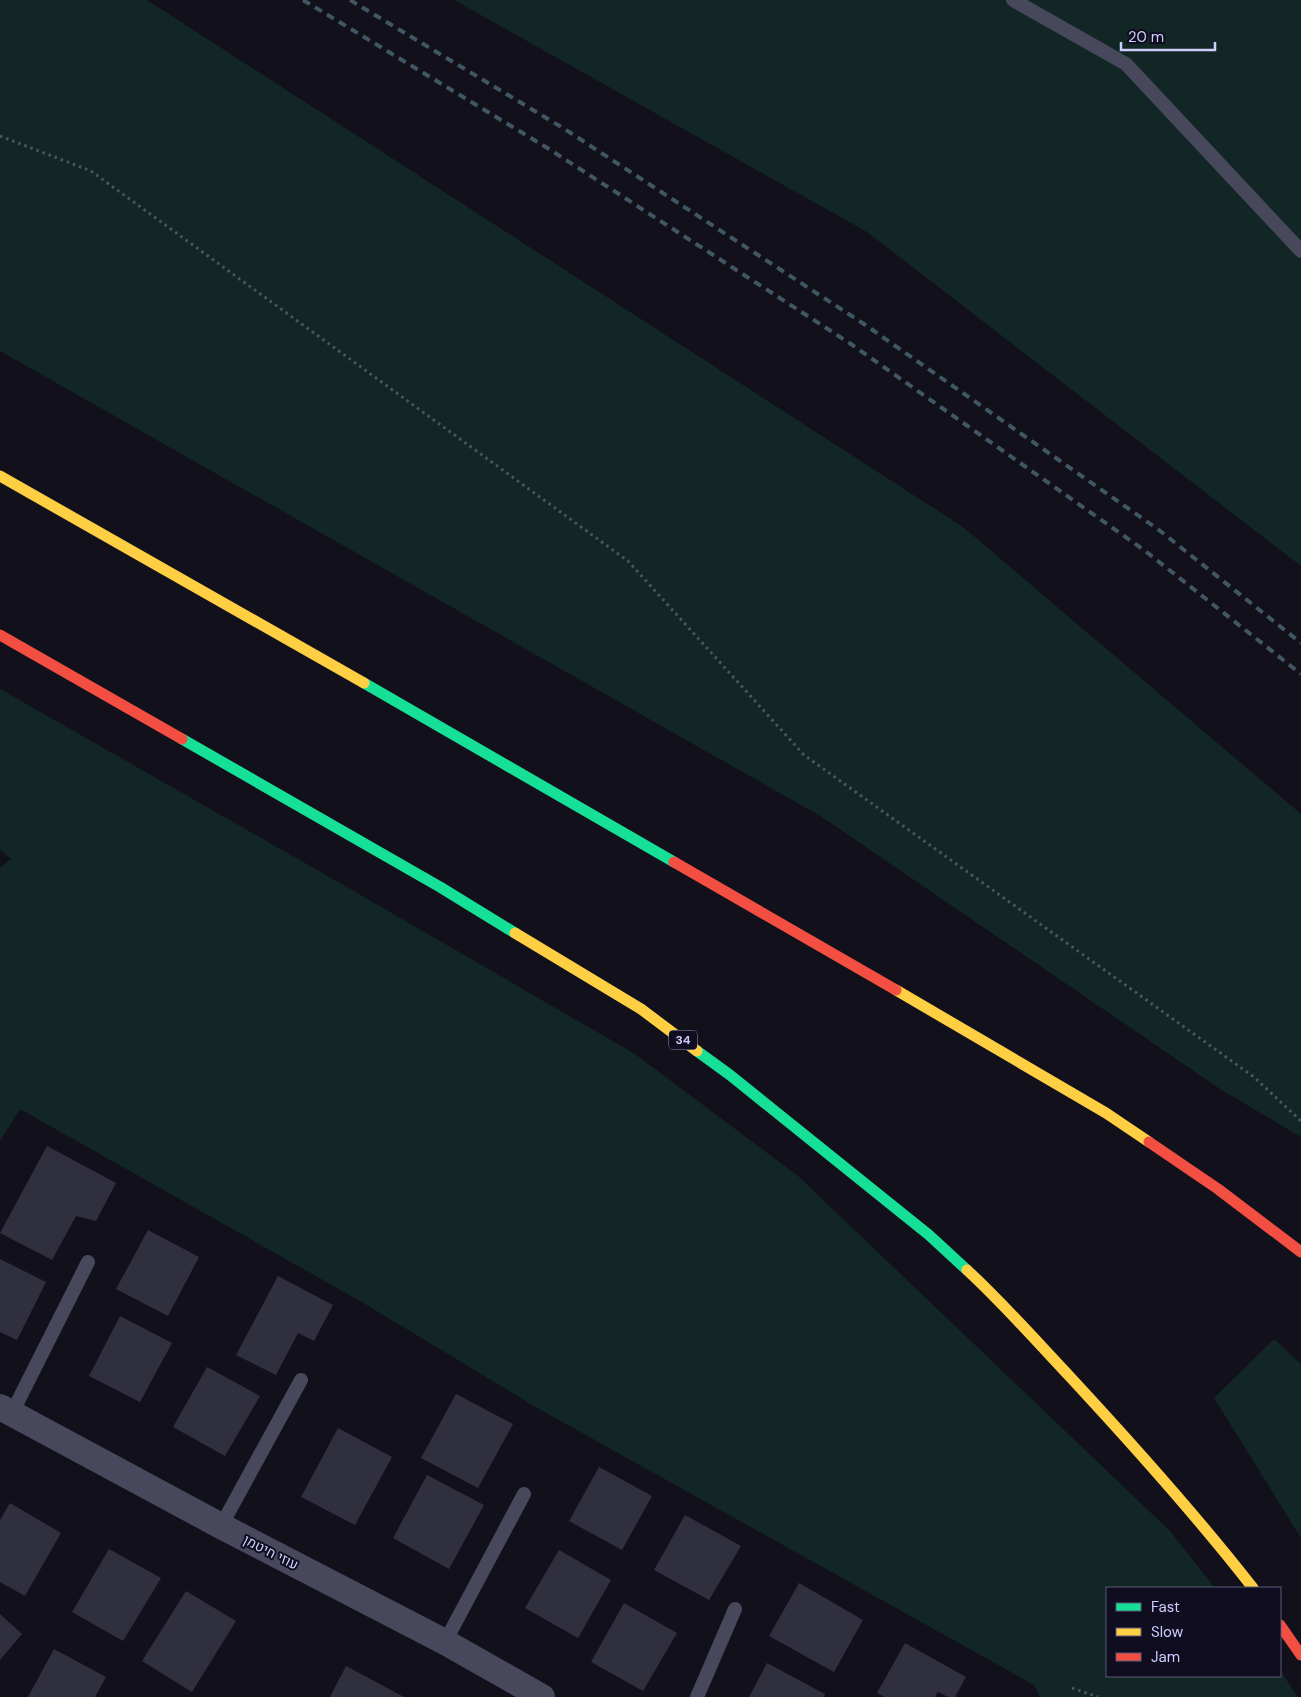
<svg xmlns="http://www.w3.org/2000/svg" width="1301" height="1697" font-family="'DM Sans',Heebo,sans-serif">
<rect width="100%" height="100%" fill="#12111b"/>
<!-- green -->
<path fill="#112625" d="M0 0H147L963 527 1301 814V1137L1220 1089 822 817 0 351Z
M454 0H1301V566L867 232Z
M0 689 345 886 635 1054 798 1176 1170 1531 1215 1588H1107V1676H1280V1670L1298 1697H1040L1034 1685 539 1409 360 1301 20 1109 0 1141V868L11 859 0 849Z
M1274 1339 1301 1364V1538L1214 1398Z"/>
<!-- building -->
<path fill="#302f3e" d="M47 1146 116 1183 96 1221 76 1216 52 1260 0 1233Z
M148 1230 199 1257 168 1316 116 1289Z
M0 1259 46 1282 17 1340 0 1332Z
M278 1276 333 1305 314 1341 298 1333 276 1375 236 1355Z
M120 1316 172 1343 140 1402 89 1376Z
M207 1367 260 1396 225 1456 173 1427Z
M456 1394 513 1424 478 1488 421 1458Z
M338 1428 392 1457 355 1525 301 1497Z
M599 1467 652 1496 622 1550 569 1521Z
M427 1475 484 1505 449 1569 393 1538Z
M10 1503 61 1533 25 1596 0 1582V1520Z
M685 1515 741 1546 709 1600 654 1570Z
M109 1549 161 1578 123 1641 72 1612Z
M559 1550 611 1580 578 1638 525 1608Z
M799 1583 863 1620 834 1672 769 1636Z
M186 1591 236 1621 192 1692 142 1661Z
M624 1603 677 1633 643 1691 591 1662Z
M0 1614 22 1634 0 1660Z
M905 1643 966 1677 955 1697H948L938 1692 935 1697H884L877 1693Z
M54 1649 106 1677 95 1697H28Z
M767 1663 825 1694 824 1697H749Z
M346 1666 404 1697H330Z"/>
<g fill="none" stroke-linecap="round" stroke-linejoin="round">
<!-- path -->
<path stroke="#485862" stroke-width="3" stroke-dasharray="2.5 4" stroke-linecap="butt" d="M0 136 91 171 628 561 804 755 1254 1077 1301 1121
M1072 1688 1098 1697"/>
<!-- lane -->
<path stroke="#47485c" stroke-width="14" d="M1013 0 1126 64 1301 251
M12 1413 88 1262
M221 1526 301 1380
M445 1642 524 1494
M697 1697 735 1609"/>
<!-- street -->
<path stroke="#47485c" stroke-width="26" d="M0 1407 221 1526 445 1642 542 1697"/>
<!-- fast -->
<path stroke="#16e098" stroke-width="11" d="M364 683 674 862
M182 739 440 887 515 933
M697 1051 730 1075 929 1235 967 1270"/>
<!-- slow -->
<path stroke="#ffcf43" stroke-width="11" d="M0 476 364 683
M515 933 641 1009 697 1051
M896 990 1106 1113 1149 1142
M967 1270C1004 1304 1037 1342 1072 1379 1135 1447 1196 1515 1253 1588"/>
<!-- jam -->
<path stroke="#f24e42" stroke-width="11" d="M0 635 182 739
M674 862 896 990
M1149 1142 1218 1189 1301 1252
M1280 1625 1301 1655"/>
<!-- rail -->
<path stroke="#405763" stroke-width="4" stroke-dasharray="8 6" stroke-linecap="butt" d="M303 0 549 149 851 344 1144 550 1301 674
M350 0 563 128 864 324 1159 530 1301 643"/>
</g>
<g text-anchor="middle" stroke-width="4" stroke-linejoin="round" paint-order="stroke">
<!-- shield labels -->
<rect fill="#0f0d1f" stroke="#9594ba" stroke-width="1" x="669" y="1030.5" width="28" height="19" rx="4"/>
<g font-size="12" font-weight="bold" fill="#cecefd">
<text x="683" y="1044">34</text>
</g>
<!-- street labels -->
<g font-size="14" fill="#cecefd" stroke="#0f0d1f">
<text transform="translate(271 1552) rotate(27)" y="5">עוזי חיטמן</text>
</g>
</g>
<!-- legend -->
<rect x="1106" y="1587" width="175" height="90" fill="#0f0d1f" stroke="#5b5a78"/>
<rect x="1116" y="1603" width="25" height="8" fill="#16e098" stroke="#5b5a78"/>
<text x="1151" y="1612" font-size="15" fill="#cecefd">Fast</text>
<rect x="1116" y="1628" width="25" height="8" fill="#ffcf43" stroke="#5b5a78"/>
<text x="1151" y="1637" font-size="15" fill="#cecefd">Slow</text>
<rect x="1116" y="1653" width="25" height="8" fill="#f24e42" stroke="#5b5a78"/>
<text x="1151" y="1662" font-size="15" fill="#cecefd">Jam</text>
<!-- scale -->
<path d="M1121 42v8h94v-8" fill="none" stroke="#cecefd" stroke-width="2.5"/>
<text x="1128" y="42" font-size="15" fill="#cecefd" stroke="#0f0d1f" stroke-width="4" paint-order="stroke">20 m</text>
</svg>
